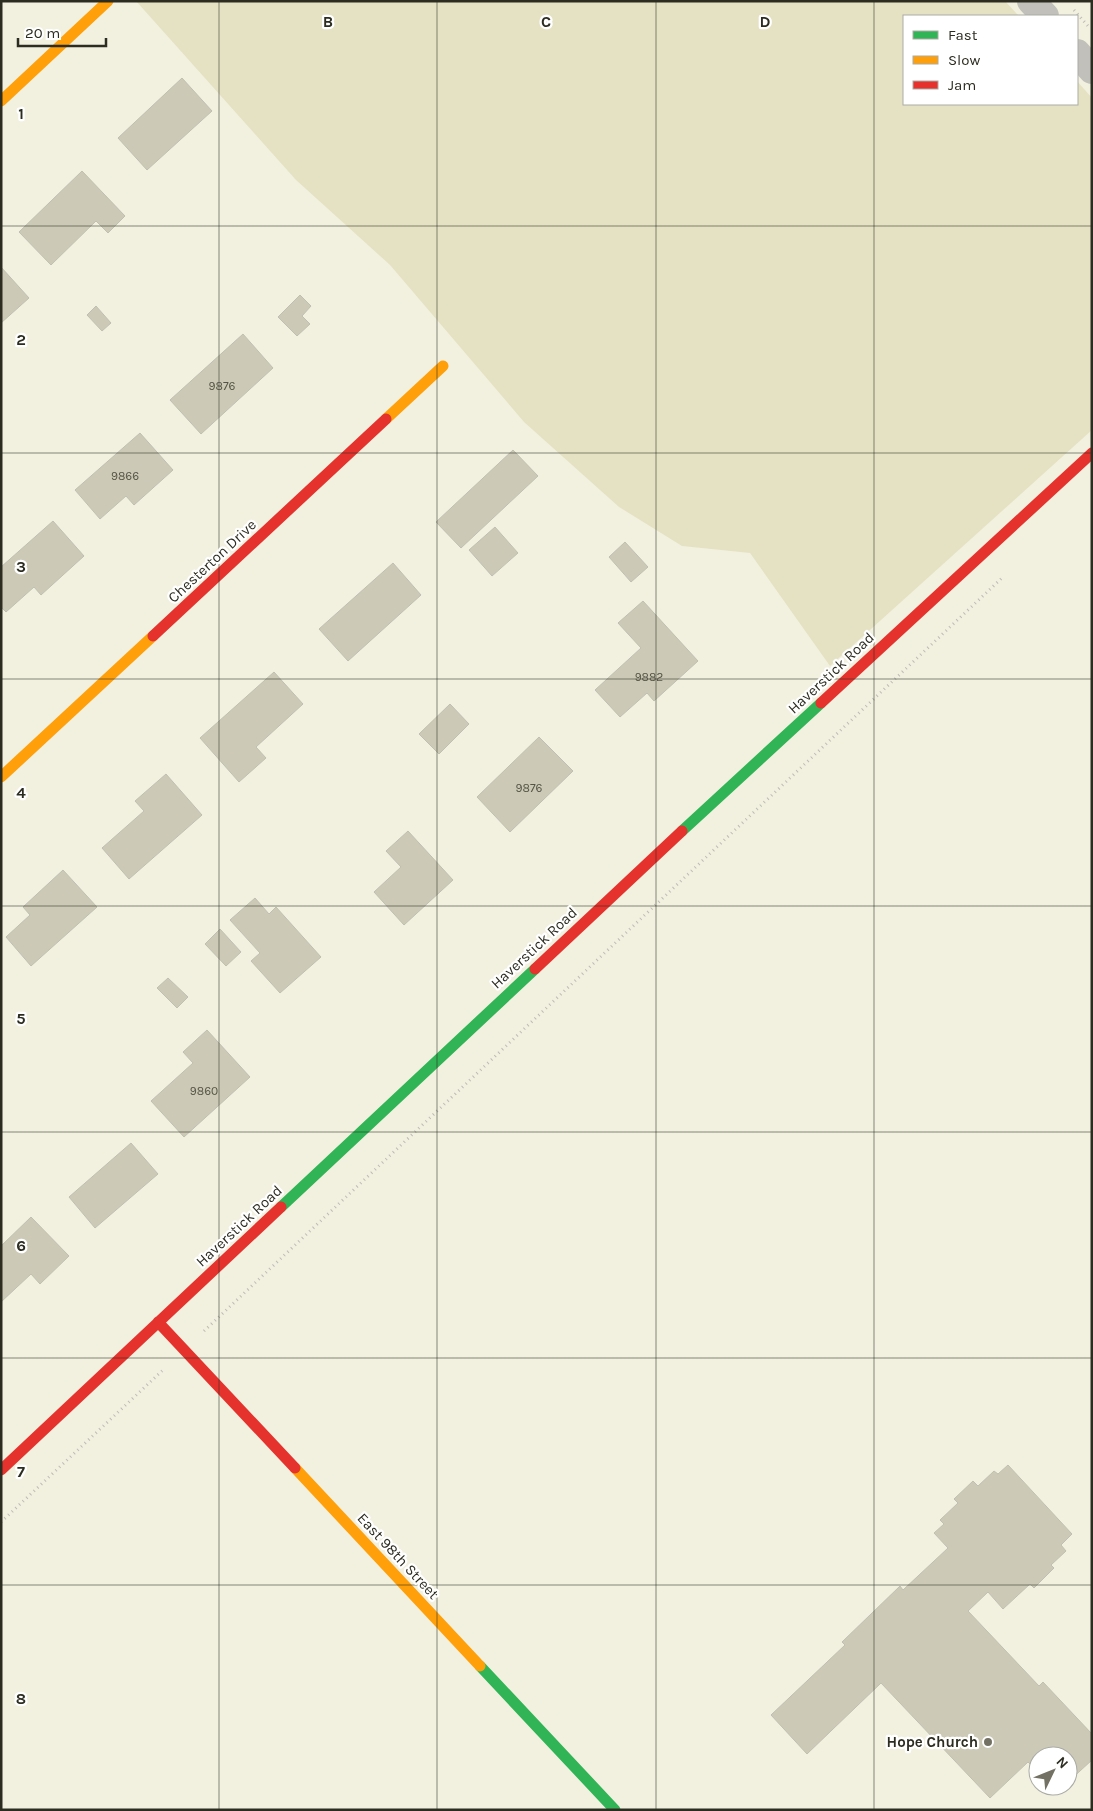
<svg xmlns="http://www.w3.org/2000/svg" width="1093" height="1811" font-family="Karla,sans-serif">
<rect width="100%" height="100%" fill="#f2f1e0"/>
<!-- green -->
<path fill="#e5e2c3" d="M136 1H1005L1019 16H904V104H1077V81L1092 98V430L830 666 750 553 682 546 619 507 524 422 390 265 296 180Z"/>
<!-- building -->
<path fill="#cccab6" stroke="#c0c0b2" d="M182 78 212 111 147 170 118 138Z
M82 171 125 216 108 233 96 221 51 265 19 232Z
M1 267 29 298 1 323Z
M300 295 311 306 302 316 310 324 297 336 278 317Z
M96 306 111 323 102 331 87 315Z
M243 334 273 368 201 434 170 400Z
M140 433 173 470 134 505 126 496 100 519 75 490Z
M513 450 538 476 461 548 436 522Z
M53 521 84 556 41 595 34 587 6 612 1 607V567Z
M495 527 518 553 492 576 469 550Z
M625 542 648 567 631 582 609 557Z
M393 563 421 595 348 661 319 629Z
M643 601 698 661 654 701 647 693 620 717 595 690 641 648 618 623Z
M274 672 303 704 256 747 266 758 239 782 200 738Z
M450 704 469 724 439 754 419 734Z
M539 737 573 771 510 832 477 797Z
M166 774 202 815 129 879 102 848 144 811 135 801Z
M408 831 453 880 404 925 374 892 401 867 386 851Z
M63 870 97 907 31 966 6 937 30 915 23 907Z
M255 898 269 914 276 907 321 957 280 993 251 961 260 953 230 920Z
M220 929 241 952 226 966 205 944Z
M168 978 188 997 177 1008 157 988Z
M207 1030 250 1077 184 1137 151 1101 193 1063 183 1052Z
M131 1143 158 1174 95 1228 69 1197Z
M31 1217 69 1256 40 1284 31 1274 1 1302V1246Z
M1008 1465 1072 1534 1061 1545 1066 1551 1051 1565 1054 1568 1034 1588 1030 1584 1003 1609 988 1592 968 1611 1039 1686 1043 1682 1092 1734V1760L1068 1782V1756H1038V1772L1028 1762 990 1798 881 1683 807 1754 771 1715 845 1645 842 1642 900 1586 903 1590 948 1548 934 1533 944 1524 940 1520 958 1503 954 1499 973 1481 978 1486 994 1471 998 1474Z
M1051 1786H1064L1057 1792Z"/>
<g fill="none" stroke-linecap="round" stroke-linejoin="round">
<!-- path -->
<path stroke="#bdbcb4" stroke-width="3" stroke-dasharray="1 4" stroke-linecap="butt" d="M1074 10 1088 26
M204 1331 1003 577
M1 1522 163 1370"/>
<!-- street -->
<path stroke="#c1c0ba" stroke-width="28" d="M1031 1 1045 16
M1077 53 1092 70"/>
<!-- fast -->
<path stroke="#30b455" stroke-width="11" d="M682 831 821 703
M281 1207 535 969
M480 1666 615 1810"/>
<!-- slow -->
<path stroke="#ff9f0a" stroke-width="11" d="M1 101 108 1
M386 419 443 366
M1 777 153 636
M295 1468 480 1666"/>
<!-- jam -->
<path stroke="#e5322d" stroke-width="11" d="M153 636 386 419
M821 703 1092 453
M535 969 682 831
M158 1322 295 1468
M1 1470 281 1207"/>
</g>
<!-- grid -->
<path fill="none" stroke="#2d2c20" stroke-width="1" stroke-opacity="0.55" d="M219 1V1810M437 1V1810M656 1V1810M874 1V1810M1 226H1092M1 453H1092M1 679H1092M1 906H1092M1 1132H1092M1 1358H1092M1 1585H1092"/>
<!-- markers -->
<circle fill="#727163" stroke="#fff" stroke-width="2" cx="988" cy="1742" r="5"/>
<g text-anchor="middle" stroke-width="4.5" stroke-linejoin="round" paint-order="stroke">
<!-- number labels -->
<g font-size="12" fill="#555446">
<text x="222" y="390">9876</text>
<text x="125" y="480">9866</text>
<text x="649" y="681">9882</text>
<text x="529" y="792">9876</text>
<text x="204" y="1095">9860</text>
</g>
<!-- street labels -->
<g font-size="15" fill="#2d2c20" stroke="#fff">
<text transform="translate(212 561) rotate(-43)" y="5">Chesterton Drive</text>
<text transform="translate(831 673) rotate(-43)" y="5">Haverstick Road</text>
<text transform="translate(534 948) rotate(-43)" y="5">Haverstick Road</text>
<text transform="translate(239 1226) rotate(-43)" y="5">Haverstick Road</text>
<text transform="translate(398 1556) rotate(47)" y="5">East 98th Street</text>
</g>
<!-- poi labels -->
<g font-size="15" font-weight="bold" fill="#2d2c20" stroke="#fff" text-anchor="end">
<text x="978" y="1747">Hope Church</text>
</g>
</g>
<g font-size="16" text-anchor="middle" font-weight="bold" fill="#2d2c20" stroke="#fff" stroke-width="4.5" stroke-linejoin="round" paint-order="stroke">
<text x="328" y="27">B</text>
<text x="546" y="27">C</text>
<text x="765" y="27">D</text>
<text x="21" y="119">1</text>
<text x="21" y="345">2</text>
<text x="21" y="572">3</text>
<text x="21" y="798">4</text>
<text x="21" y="1024">5</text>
<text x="21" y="1251">6</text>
<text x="21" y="1477">7</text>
<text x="21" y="1704">8</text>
</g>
<!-- border -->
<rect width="1093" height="1811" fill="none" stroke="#2d2c20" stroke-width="5"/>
<!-- legend -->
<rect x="903" y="15" width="175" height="90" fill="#ffffff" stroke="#ababa6"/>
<rect x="913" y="31" width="25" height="8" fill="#30b455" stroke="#ababa6"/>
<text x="948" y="40" font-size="15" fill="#2d2c20">Fast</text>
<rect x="913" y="56" width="25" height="8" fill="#ff9f0a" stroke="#ababa6"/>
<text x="948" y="65" font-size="15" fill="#2d2c20">Slow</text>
<rect x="913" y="81" width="25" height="8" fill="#e5322d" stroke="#ababa6"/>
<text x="948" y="90" font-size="15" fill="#2d2c20">Jam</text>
<!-- north arrow -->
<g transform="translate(1053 1771) rotate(47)"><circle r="24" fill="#ffffff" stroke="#ababa6"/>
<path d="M0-4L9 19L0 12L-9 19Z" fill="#727163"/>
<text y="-8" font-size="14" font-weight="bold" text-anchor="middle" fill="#2d2c20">N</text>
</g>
<!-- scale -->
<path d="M18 38v8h88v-8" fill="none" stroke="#2d2c20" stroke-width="2.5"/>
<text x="25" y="38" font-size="15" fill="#2d2c20" stroke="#ffffff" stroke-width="4" paint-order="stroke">20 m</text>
</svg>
